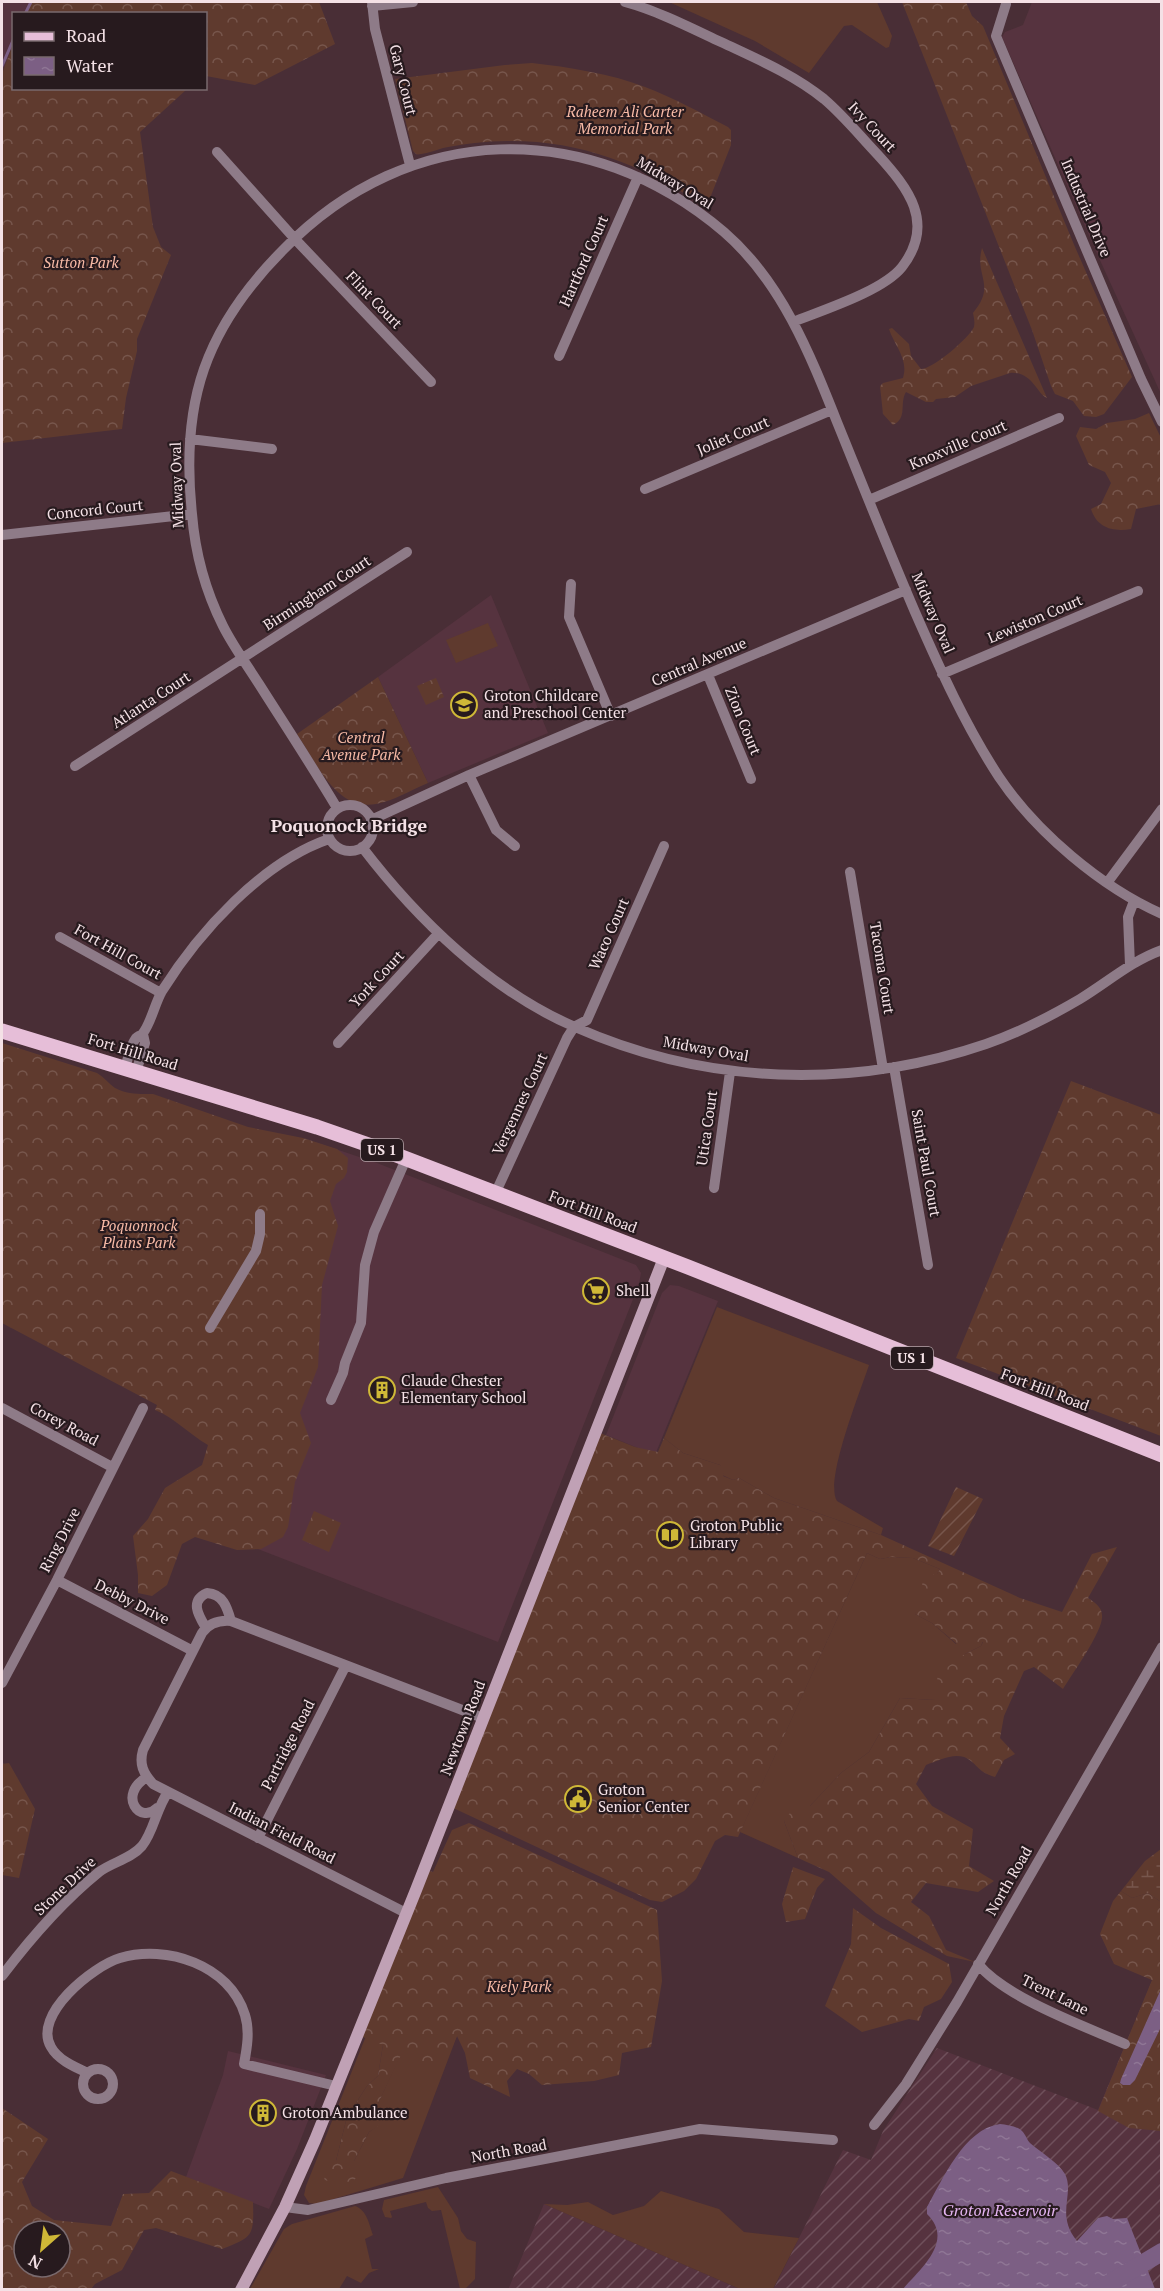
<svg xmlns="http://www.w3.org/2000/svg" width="1163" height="2291" font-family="'PT Serif',serif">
<defs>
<pattern id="industrial-furrows" width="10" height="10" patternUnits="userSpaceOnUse" patternTransform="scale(1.5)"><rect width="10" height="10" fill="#56333f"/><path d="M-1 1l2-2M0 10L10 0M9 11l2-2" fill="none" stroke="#6f505b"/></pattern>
<pattern id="forest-crowns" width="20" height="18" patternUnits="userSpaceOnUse" patternTransform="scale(1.5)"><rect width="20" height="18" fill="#5f3a2e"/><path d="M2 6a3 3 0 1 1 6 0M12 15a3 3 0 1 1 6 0" fill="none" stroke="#77564c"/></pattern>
<pattern id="wetland-marsh" width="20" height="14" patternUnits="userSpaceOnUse" patternTransform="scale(1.5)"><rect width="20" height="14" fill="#5f3a2e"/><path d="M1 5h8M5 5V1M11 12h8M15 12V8" fill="none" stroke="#77564c"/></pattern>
<pattern id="garden-furrows" width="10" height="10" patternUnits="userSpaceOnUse" patternTransform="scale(1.5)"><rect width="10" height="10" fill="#5f3a2e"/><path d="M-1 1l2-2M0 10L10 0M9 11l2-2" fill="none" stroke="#77564c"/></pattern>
<pattern id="water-ripples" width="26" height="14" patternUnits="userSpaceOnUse" patternTransform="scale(1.5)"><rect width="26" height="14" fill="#7c5f84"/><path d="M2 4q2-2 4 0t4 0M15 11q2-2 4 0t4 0" fill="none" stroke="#8f7695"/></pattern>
</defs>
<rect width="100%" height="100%" fill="#492e36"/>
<!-- built -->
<path fill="#56333f" d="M2 2H30L25 13 14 14 13 44 2 74Z
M1032 2H1161V394L1099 258 1002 37 1005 32 1023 25Z
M491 595 548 733 428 783 378 677Z
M315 1142 377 1163 636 1265 641 1273 639 1284 498 1642 188 1522Z
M670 1285 679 1286 718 1301 655 1455 606 1435 662 1293Z
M228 2051 326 2075 297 2149 269 2209 186 2177 223 2075Z"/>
<!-- industrial -->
<path fill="url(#industrial-furrows)" d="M1160 1962 1161 2289 773 2290 843 2150 871 2160 883 2131 937 2048 1098 2110Z
M544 2204 740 2289 508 2290Z"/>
<!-- grass -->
<path fill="#5f3a2e" d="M669 2H877L892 36 889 47 886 48 852 25 844 26 809 73 755 41Z
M488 623 498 646 456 663 446 640Z
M717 1307 869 1365C861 1390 824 1481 837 1501L883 1528 881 1535 774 1498 739 1478 733 1480 722 1475 724 1473 720 1465 683 1453 664 1438Z
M867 1553 880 1559 891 1557 913 1558 940 1569 915 1614 932 1623 956 1644 959 1641H983L981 1646 965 1654 934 1700 900 1698 869 1752 841 1773 810 1806 784 1821 798 1858 740 1832Z
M382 1996 383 2045 378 2076 367 2086 347 2117 336 2161H354L369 2132 377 2126 375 2110 410 2034 457 2036 403 2178 317 2204 309 2203 304 2195 306 2186Z
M438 2187 458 2218 461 2231 467 2239 476 2242 475 2279 465 2289H460L441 2210 432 2211 428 2208 426 2202 390 2211 392 2217 391 2218 385 2217 382 2209 384 2200Z
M661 2191 719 2209 744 2232 799 2238 773 2289H740L544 2204 567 2205 588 2202 613 2215 644 2206Z
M355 2206C367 2210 369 2224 373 2235L365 2239 372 2269H379L369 2273 361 2283 347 2276 339 2289H250L284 2229 292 2224Z"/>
<!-- forest -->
<path fill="url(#forest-crowns)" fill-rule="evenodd" d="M30 2H319L335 44 255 85 206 76V14L25 13Z
M902 2H966L972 16 983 26 1075 247 1132 377 1104 414 1096 417 1084 416 1073 401 1055 394 1051 386 1032 330Z
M13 44 14 88 187 89 140 132 153 227 161 247 171 255 137 339V351L126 398 122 429 2 443V74Z
M532 63C568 67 612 74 645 87 674 98 701 113 728 127L731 130V145L710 198 705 203H700C640 164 579 140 507 141 485 141 464 144 443 148 436 150 428 153 421 154 416 155 416 154 413 151L395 79 505 65Z
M982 248 1047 398C1036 393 1032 371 1010 373L971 386 955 397 936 399 933 402H926L906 392C899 403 908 418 893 425L883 414 880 386 883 383 903 378C909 359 894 345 889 329L892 328 909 344 911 356 921 369C933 369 969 338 974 327 975 322 974 318 973 313 997 284 974 277 982 248Z
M1149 413 1161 438V504L1136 509 1131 529C1113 532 1097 528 1091 509L1101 504 1111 483 1105 472 1089 465 1076 436 1080 427 1096 429 1107 423 1135 419Z
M378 677 428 783C411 790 393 801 376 804 336 812 315 760 297 734Z
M436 678 444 697 426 705 417 686Z
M2 1043 97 1073C104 1077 109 1084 115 1088 128 1095 140 1094 153 1094L248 1127 303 1138 337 1149 348 1158 347 1172 344 1178 336 1184 330 1201 338 1226 322 1285 318 1367 300 1413 311 1443 295 1482 288 1527 283 1537 261 1549 237 1550 195 1537 182 1544 167 1585 152 1596 138 1593V1575L133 1536 148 1519 165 1488 202 1465 208 1445C189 1434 175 1418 155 1410L157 1405 2 1323Z
M1071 1081 1161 1115V1436L956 1358Z
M595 1431 635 1447 658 1452 664 1438 683 1453 720 1465 725 1470 723 1476 733 1480 739 1478 774 1498 881 1535 1020 1598 1062 1612 1092 1554 1117 1547 1088 1598C1094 1602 1102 1607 1102 1615 1104 1630 1072 1674 1063 1689L1034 1667 1024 1671 1004 1716 1000 1738 1015 1754 1004 1760 995 1777C982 1773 981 1770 971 1761 958 1750 940 1760 926 1765L916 1784 932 1806 973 1829 969 1866 994 1881 978 1892 926 1883 911 1902 929 1916 946 1950 975 1962 947 1956 876 1913 829 1872 798 1858 784 1821 796 1805 810 1806 841 1773 869 1752 900 1698 934 1700 938 1674 965 1654 981 1646 983 1642 959 1641 957 1644 932 1623 915 1614 924 1577 937 1574 940 1569 913 1558 891 1557 880 1559 867 1553 738 1837 725 1835 715 1841 696 1879 684 1891 662 1902 650 1900 449 1806Z
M314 1511 341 1523 329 1552 302 1540Z
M9 1763 35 1809 19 1878 2 1875V1764Z
M469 1823 657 1910 662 1981 651 2047 622 2053 619 2075 594 2081 542 2085 529 2074 517 2069 507 2081 510 2097 470 2078 465 2053 457 2036 442 2069 402 2053 375 2110 382 2117 377 2127 369 2132 354 2161 361 2169 354 2181 338 2183 324 2180 329 2162 336 2161 347 2117 367 2086 378 2076 383 2045 360 2036 423 1869 433 1872 452 1830Z
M793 1867 825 1879 817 1888 805 1919 786 1922 782 1904Z
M1121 1891 1132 1898 1148 1893 1161 1902V2131L1129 2128 1098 2111 1152 1980 1114 1964 1100 1934 1113 1901Z
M853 1908 881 1928 949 1964 952 1982 941 1999 924 2007 919 2021 909 2019 862 2032 825 2006 851 1944Z
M2 2108 48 2139 22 2182 32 2206 54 2220 111 2226 123 2194 149 2193 171 2171 253 2202C254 2236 253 2237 222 2249L156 2228 144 2230 122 2270 95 2284 91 2289H2ZM24 2231H60V2267H24Z"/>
<!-- wetland -->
<path fill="url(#wetland-marsh)" d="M1161 1849V1902L1148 1893 1132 1898 1121 1891 1145 1861Z"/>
<!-- garden -->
<path fill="url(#garden-furrows)" d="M956 1487 983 1499 954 1556 928 1546Z"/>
<!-- water -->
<path fill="url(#water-ripples)" d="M1161 1989V2027L1135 2080 1130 2085H1123L1120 2083 1121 2079Z
M1000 2124C1007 2125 1017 2126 1022 2131 1026 2135 1027 2140 1030 2143 1040 2152 1059 2163 1065 2174 1075 2194 1055 2214 1077 2241L1098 2218 1107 2216 1113 2219 1127 2218 1155 2289H903C920 2269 955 2241 927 2214V2207C943 2179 964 2129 1000 2124Z"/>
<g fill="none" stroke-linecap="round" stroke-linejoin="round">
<!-- stream -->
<path stroke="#7c5f84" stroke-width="3" d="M25 14 31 2
M2 66 14 38"/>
<!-- river -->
<path stroke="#7c5f84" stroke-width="18" d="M1098 2290 1162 2252"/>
<!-- minor -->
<path stroke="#8e7b88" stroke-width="10" d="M372 2 375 29 410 165
M625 2C658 11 689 27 721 42 757 59 793 74 824 99 844 116 860 136 878 155 908 188 936 223 902 267 883 291 823 310 793 322
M1006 4 996 36 1141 379 1162 422
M372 6 413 2
M217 152 294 238 431 382
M559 356 638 177
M190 439 272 449
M645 489 832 410
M869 500 1059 418
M2 535 192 514
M571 584 569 617 611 716
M942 674 1138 591
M708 675 751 779
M75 766 407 552
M469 775 496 830 515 846
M327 828a23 23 0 1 1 46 0a23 23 0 1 1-46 0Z
M337 808C312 766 285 725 259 684 247 665 233 646 223 626 206 592 195 552 192 514 187 467 188 415 204 369 220 323 250 283 284 249 409 121 589 117 724 232 781 281 810 354 837 422 863 486 888 549 915 612 940 669 965 725 999 777 1036 832 1101 887 1162 914
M371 820 469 775 906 590
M362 847C417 919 491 991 575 1027 706 1085 851 1090 986 1044 1018 1033 1051 1016 1080 999 1108 982 1131 961 1162 950
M850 872 883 1069
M1107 883 1162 809
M60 937 161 993
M1130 965 1128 917 1134 901
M338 1043 438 934
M894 1067 928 1265
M125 1068C128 1059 130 1046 136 1038 138 1036 142 1035 143 1033 151 1023 155 1003 162 991 199 932 262 862 329 839
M136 1072 145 1043 143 1034
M714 1188 730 1072
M495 1194 567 1038 574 1027 587 1020 664 846
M210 1328 256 1251 260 1234V1214
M331 1400 343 1373 345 1363 361 1323 365 1265 374 1232 406 1159
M2 1408 112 1467
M57 1580 193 1651
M206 1628C199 1616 189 1601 207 1593 223 1594 227 1607 231 1621
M2 1683 57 1580 143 1408
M147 1777C117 1795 140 1825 157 1808
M258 1838 345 1667
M406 1913 153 1784C143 1773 139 1764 143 1750L202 1633C209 1623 219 1620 231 1621L483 1718
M978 1964C1006 1998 1084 2026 1125 2044
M2 1976C30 1939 63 1901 99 1872 112 1862 131 1859 142 1846 154 1831 156 1809 168 1792
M83 2084a15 15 0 1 1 30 0a15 15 0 1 1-30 0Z
M88 2073C75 2067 58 2060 51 2047 32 2015 93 1966 120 1958 166 1944 230 1965 245 2015 250 2031 247 2048 244 2064L336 2086
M874 2125 906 2084 957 2002 1162 1647
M285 2207 308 2210 446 2178 700 2129 833 2140"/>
<!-- secondary -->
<path stroke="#c0a1b5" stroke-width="12" d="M241 2290 285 2207 315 2140 416 1890 664 1258"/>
<!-- primary -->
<path stroke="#e6bed8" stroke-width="15" d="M2 1031 317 1127 386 1151 688 1267 1162 1455"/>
</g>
<!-- icons -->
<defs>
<symbol id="school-ring" viewBox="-11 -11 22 22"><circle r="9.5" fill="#271a1e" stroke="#cfb837" stroke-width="1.5"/><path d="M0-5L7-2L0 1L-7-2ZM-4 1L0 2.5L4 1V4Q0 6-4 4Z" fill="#cfb837"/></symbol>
<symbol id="supermarket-ring" viewBox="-11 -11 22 22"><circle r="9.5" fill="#271a1e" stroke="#cfb837" stroke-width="1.5"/><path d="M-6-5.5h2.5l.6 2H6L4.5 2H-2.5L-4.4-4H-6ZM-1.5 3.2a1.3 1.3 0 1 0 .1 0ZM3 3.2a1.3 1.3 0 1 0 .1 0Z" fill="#cfb837"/></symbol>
<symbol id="building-ring" viewBox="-11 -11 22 22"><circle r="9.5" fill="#271a1e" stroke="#cfb837" stroke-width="1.5"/><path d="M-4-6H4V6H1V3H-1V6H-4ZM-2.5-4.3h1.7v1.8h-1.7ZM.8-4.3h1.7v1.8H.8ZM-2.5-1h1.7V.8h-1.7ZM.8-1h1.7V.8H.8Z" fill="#cfb837"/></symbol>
<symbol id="library-ring" viewBox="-11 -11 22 22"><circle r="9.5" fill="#271a1e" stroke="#cfb837" stroke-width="1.5"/><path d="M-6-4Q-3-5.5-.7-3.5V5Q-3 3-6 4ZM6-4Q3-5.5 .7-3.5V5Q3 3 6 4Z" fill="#cfb837"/></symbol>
<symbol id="civic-ring" viewBox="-11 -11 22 22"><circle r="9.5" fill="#271a1e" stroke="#cfb837" stroke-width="1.5"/><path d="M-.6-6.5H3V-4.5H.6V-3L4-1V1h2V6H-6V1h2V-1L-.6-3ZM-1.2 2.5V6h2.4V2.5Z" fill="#cfb837"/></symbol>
</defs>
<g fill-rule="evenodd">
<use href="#school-ring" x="449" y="690" width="30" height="30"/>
<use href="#supermarket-ring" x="581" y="1276" width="30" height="30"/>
<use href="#building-ring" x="367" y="1375" width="30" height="30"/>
<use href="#library-ring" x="655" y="1520" width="30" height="30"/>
<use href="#civic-ring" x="563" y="1784" width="30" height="30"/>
<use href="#building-ring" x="248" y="2098" width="30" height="30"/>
</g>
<g text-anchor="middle" stroke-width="4.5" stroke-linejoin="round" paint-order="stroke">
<!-- shield labels -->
<g fill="#271a1e" stroke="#b6a5aa" stroke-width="1.5">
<rect x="361" y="1139" width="42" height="22" rx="4.5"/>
<rect x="891" y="1347" width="42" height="22" rx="4.5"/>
</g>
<g font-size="14" font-weight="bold" fill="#f4e1e6">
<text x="382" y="1155">US 1</text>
<text x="912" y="1363">US 1</text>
</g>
<!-- street labels -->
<g font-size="15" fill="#f4e1e6" stroke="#271a1e">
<text transform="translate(403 80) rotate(76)" y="5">Gary Court</text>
<text transform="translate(872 127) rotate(47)" y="5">Ivy Court</text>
<text transform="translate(675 183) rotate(31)" y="5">Midway Oval</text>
<text transform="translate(1086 208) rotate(67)" y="5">Industrial Drive</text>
<text transform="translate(584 261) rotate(-66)" y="5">Hartford Court</text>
<text transform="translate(374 300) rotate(46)" y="5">Flint Court</text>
<text transform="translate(733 436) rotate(-23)" y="5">Joliet Court</text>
<text transform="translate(958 445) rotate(-23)" y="5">Knoxville Court</text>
<text transform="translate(177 485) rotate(-92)" y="5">Midway Oval</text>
<text transform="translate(95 510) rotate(-6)" y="5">Concord Court</text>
<text transform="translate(317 593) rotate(-33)" y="5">Birmingham Court</text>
<text transform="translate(933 613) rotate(67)" y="5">Midway Oval</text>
<text transform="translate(1035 619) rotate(-23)" y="5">Lewiston Court</text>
<text transform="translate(699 662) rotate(-23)" y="5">Central Avenue</text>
<text transform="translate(151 700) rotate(-33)" y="5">Atlanta Court</text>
<text transform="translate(743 721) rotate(68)" y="5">Zion Court</text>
<text transform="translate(609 934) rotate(-66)" y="5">Waco Court</text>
<text transform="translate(118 952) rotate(29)" y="5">Fort Hill Court</text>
<text transform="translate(882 968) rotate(81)" y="5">Tacoma Court</text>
<text transform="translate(377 979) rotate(-47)" y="5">York Court</text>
<text transform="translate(706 1049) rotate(10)" y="5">Midway Oval</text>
<text transform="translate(133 1052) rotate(17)" y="5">Fort Hill Road</text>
<text transform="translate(520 1104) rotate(-65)" y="5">Vergennes Court</text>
<text transform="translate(707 1128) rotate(-82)" y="5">Utica Court</text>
<text transform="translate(926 1163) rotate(80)" y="5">Saint Paul Court</text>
<text transform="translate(593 1212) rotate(21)" y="5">Fort Hill Road</text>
<text transform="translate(1045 1390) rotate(21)" y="5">Fort Hill Road</text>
<text transform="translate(64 1424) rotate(28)" y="5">Corey Road</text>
<text transform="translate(60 1540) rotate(-63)" y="5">Ring Drive</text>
<text transform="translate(132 1602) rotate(27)" y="5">Debby Drive</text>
<text transform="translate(463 1728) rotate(-69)" y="5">Newtown Road</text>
<text transform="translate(288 1745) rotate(-63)" y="5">Partridge Road</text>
<text transform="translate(282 1833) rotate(27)" y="5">Indian Field Road</text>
<text transform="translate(1009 1881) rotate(-60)" y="5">North Road</text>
<text transform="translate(65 1886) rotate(-43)" y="5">Stone Drive</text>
<text transform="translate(1055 1995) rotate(26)" y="5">Trent Lane</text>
<text transform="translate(509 2151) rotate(-10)" y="5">North Road</text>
</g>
<!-- park labels -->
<g font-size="15" font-style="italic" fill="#f8baa6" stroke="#271a1e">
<text x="625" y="117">Raheem Ali Carter<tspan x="625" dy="17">Memorial Park</tspan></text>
<text x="81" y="268">Sutton Park</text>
<text x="361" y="743">Central<tspan x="361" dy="17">Avenue Park</tspan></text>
<text x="139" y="1231">Poquonnock<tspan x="139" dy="17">Plains Park</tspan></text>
<text x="519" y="1992">Kiely Park</text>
</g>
<!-- poi labels -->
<g font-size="15" fill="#f4e1e6" stroke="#271a1e" text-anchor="start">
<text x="484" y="701">Groton Childcare<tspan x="484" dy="17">and Preschool Center</tspan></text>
<text x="616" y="1296">Shell</text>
<text x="401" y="1386">Claude Chester<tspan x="401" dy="17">Elementary School</tspan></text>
<text x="690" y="1531">Groton Public<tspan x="690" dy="17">Library</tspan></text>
<text x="598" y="1795">Groton<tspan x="598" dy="17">Senior Center</tspan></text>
<text x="282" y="2118">Groton Ambulance</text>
</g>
<!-- water labels -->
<g font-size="16" font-style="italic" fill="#e4b4f1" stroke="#271a1e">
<text x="1000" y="2216">Groton Reservoir</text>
</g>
<!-- quarter labels -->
<g font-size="18" font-weight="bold" fill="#f4e1e6" stroke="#271a1e">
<text x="349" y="832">Poquonock Bridge</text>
</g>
</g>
<!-- border -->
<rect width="1163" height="2291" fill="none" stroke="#f4e1e6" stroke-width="6"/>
<!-- legend -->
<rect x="12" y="12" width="195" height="78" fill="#271a1e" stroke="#796a6e" stroke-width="1.5"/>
<rect x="24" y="32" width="30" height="9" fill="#e6bed8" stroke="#796a6e" stroke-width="1.5"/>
<text x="66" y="42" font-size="18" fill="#f4e1e6">Road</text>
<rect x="24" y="57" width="30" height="18" fill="url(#water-ripples)" stroke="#796a6e" stroke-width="1.5"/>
<text x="66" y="72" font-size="18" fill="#f4e1e6">Water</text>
<!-- north arrow -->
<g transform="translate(42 2249) rotate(208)"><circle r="28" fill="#271a1e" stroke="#796a6e" stroke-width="1.5"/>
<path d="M0-4.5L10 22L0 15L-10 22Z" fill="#cfb837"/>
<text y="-9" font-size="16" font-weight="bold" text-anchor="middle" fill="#f4e1e6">N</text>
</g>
</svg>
